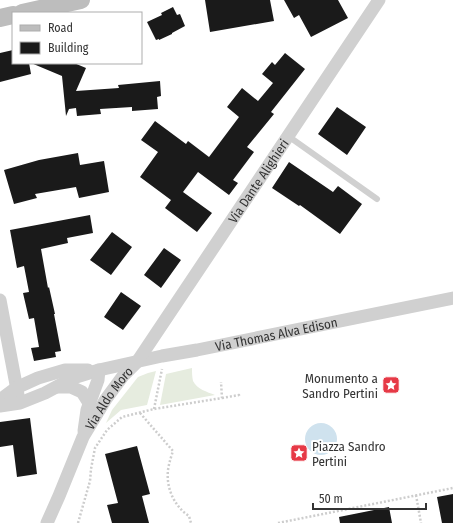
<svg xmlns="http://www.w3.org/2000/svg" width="453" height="523" font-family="'Fira Sans Condensed',sans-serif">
<rect width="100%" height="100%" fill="#fff"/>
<!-- green -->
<path fill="#e6ecdf" d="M192 368C192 372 192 377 193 381 197 389 207 392 215 395L160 405 166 374Z
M156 371 147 405 121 410 106 423 112 410 138 377 148 373Z"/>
<!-- water -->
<path fill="#cfe2ee" d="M305 439a16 16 0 1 1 32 0a16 16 0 1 1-32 0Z"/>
<!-- building -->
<path fill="#1a1a1a" d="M205 0H270L274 21 210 32Z
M284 0H338L348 18 311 37 299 15 294 18Z
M173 7 177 15 180 14 185 26 172 33V34L159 40V39L156 40 147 22 162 15 161 13Z
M13 50V63H29L31 74 0 82V53Z
M285 53 305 69 271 112 274 114 247 147 254 152 233 180 238 183 229 195 198 172 183 192 212 213 197 232 165 208 171 200 140 177 158 152 141 140 155 121 186 144 188 141 209 157 239 117 227 107 242 88 258 101 273 83 262 74 272 62 275 65Z
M31 63H74L86 68 76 91 119 88 118 85 160 81 161 96 157 97 158 109 132 111V107L100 109 101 114 77 116 76 108 69 109 66 116 62 76Z
M337 107 366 127 347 155 318 134Z
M78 153 80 165 104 161 109 192 79 198 76 187 35 194 37 198 14 204 4 170 39 160Z
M289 162 333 192 338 186 362 204 340 234 300 205 299 206 272 188Z
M90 215 93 233 67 238 68 243 41 249 48 288 49 287 55 314H54L61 351 55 352 56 357 34 361 31 348 39 347 34 318 29 319 23 293 29 292 24 266 17 268 10 230Z
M112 232 132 247 111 275 90 260Z
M164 248 181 260 161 288 144 275Z
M121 292 141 306 123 330 104 317Z
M30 418 37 474 17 477 13 445 0 447V422Z
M137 446 150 494 142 496 149 523H112L107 505 118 503 105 454Z
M453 494V523H442L437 497Z
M389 507 392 523H340L339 517Z"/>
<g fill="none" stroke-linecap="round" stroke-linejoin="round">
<!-- path -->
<path stroke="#cdcdcd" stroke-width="2.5" stroke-dasharray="2 2" stroke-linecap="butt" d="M222 398 239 395V397
M154 409 162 369
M140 413 173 451C171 457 169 463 168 470 166 488 174 506 189 516L191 523
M416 495 421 523
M78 523 90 481 91 469 95 448 107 430 122 417 154 409 222 398 221 382
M278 523 453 488"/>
<!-- service -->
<path stroke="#d0d0d0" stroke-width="6" d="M288 136 377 199"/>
<!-- minor -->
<g stroke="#d0d0d0" stroke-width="13">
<path d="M0 300 18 395"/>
<path d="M57 387H71L82 392 89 403"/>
<path d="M0 400 16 388 38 378 65 370H88"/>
<path id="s1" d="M0 406 20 403 45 393 73 378 99 370 162 356 197 350 453 298"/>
<path d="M84 431 87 410 98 380 99 370"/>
<path id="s2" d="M47 523 59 496 83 437 106 399 123 376 137 362 379 0"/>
</g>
<!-- secondary -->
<path stroke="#bdbdbd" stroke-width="18" d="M22 13 81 0
M0 18 13 15"/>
</g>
<!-- icons -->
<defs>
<symbol id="sight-square" viewBox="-11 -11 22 22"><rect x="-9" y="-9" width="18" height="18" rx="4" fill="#e63946" stroke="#fff"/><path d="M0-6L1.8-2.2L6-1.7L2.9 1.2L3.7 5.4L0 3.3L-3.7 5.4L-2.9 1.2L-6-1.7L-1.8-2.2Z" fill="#fff"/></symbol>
</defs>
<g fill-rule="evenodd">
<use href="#sight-square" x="381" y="375" width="20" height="20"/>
<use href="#sight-square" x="289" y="443" width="20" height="20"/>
</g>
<g text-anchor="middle" stroke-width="4" stroke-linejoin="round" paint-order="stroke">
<!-- street labels -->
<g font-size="13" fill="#333" stroke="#fff">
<text dy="5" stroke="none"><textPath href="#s2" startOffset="404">Via Dante Alighieri</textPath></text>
<text dy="5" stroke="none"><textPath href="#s1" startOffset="287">Via Thomas Alva Edison</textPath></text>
<text dy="5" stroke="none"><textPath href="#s2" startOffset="140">Via Aldo Moro</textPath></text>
</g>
<!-- poi labels -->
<g font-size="13" fill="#333" stroke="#fff" text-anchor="end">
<text x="378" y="383">Monumento a<tspan x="378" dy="15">Sandro Pertini</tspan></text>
<text x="312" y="451" text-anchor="start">Piazza Sandro<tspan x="312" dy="15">Pertini</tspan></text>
</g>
</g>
<!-- legend -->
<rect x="12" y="12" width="130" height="52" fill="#ffffff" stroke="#adadad"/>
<rect x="20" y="25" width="20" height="6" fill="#bdbdbd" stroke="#adadad"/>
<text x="48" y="32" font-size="12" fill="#333333">Road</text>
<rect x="20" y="42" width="20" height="12" fill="#1a1a1a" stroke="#adadad"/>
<text x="48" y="52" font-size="12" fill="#333333">Building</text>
<!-- scale -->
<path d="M313 503v6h113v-6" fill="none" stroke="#333333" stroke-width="2"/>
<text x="319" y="503" font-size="12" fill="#333333" stroke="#ffffff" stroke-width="3" paint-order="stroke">50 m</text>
</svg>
